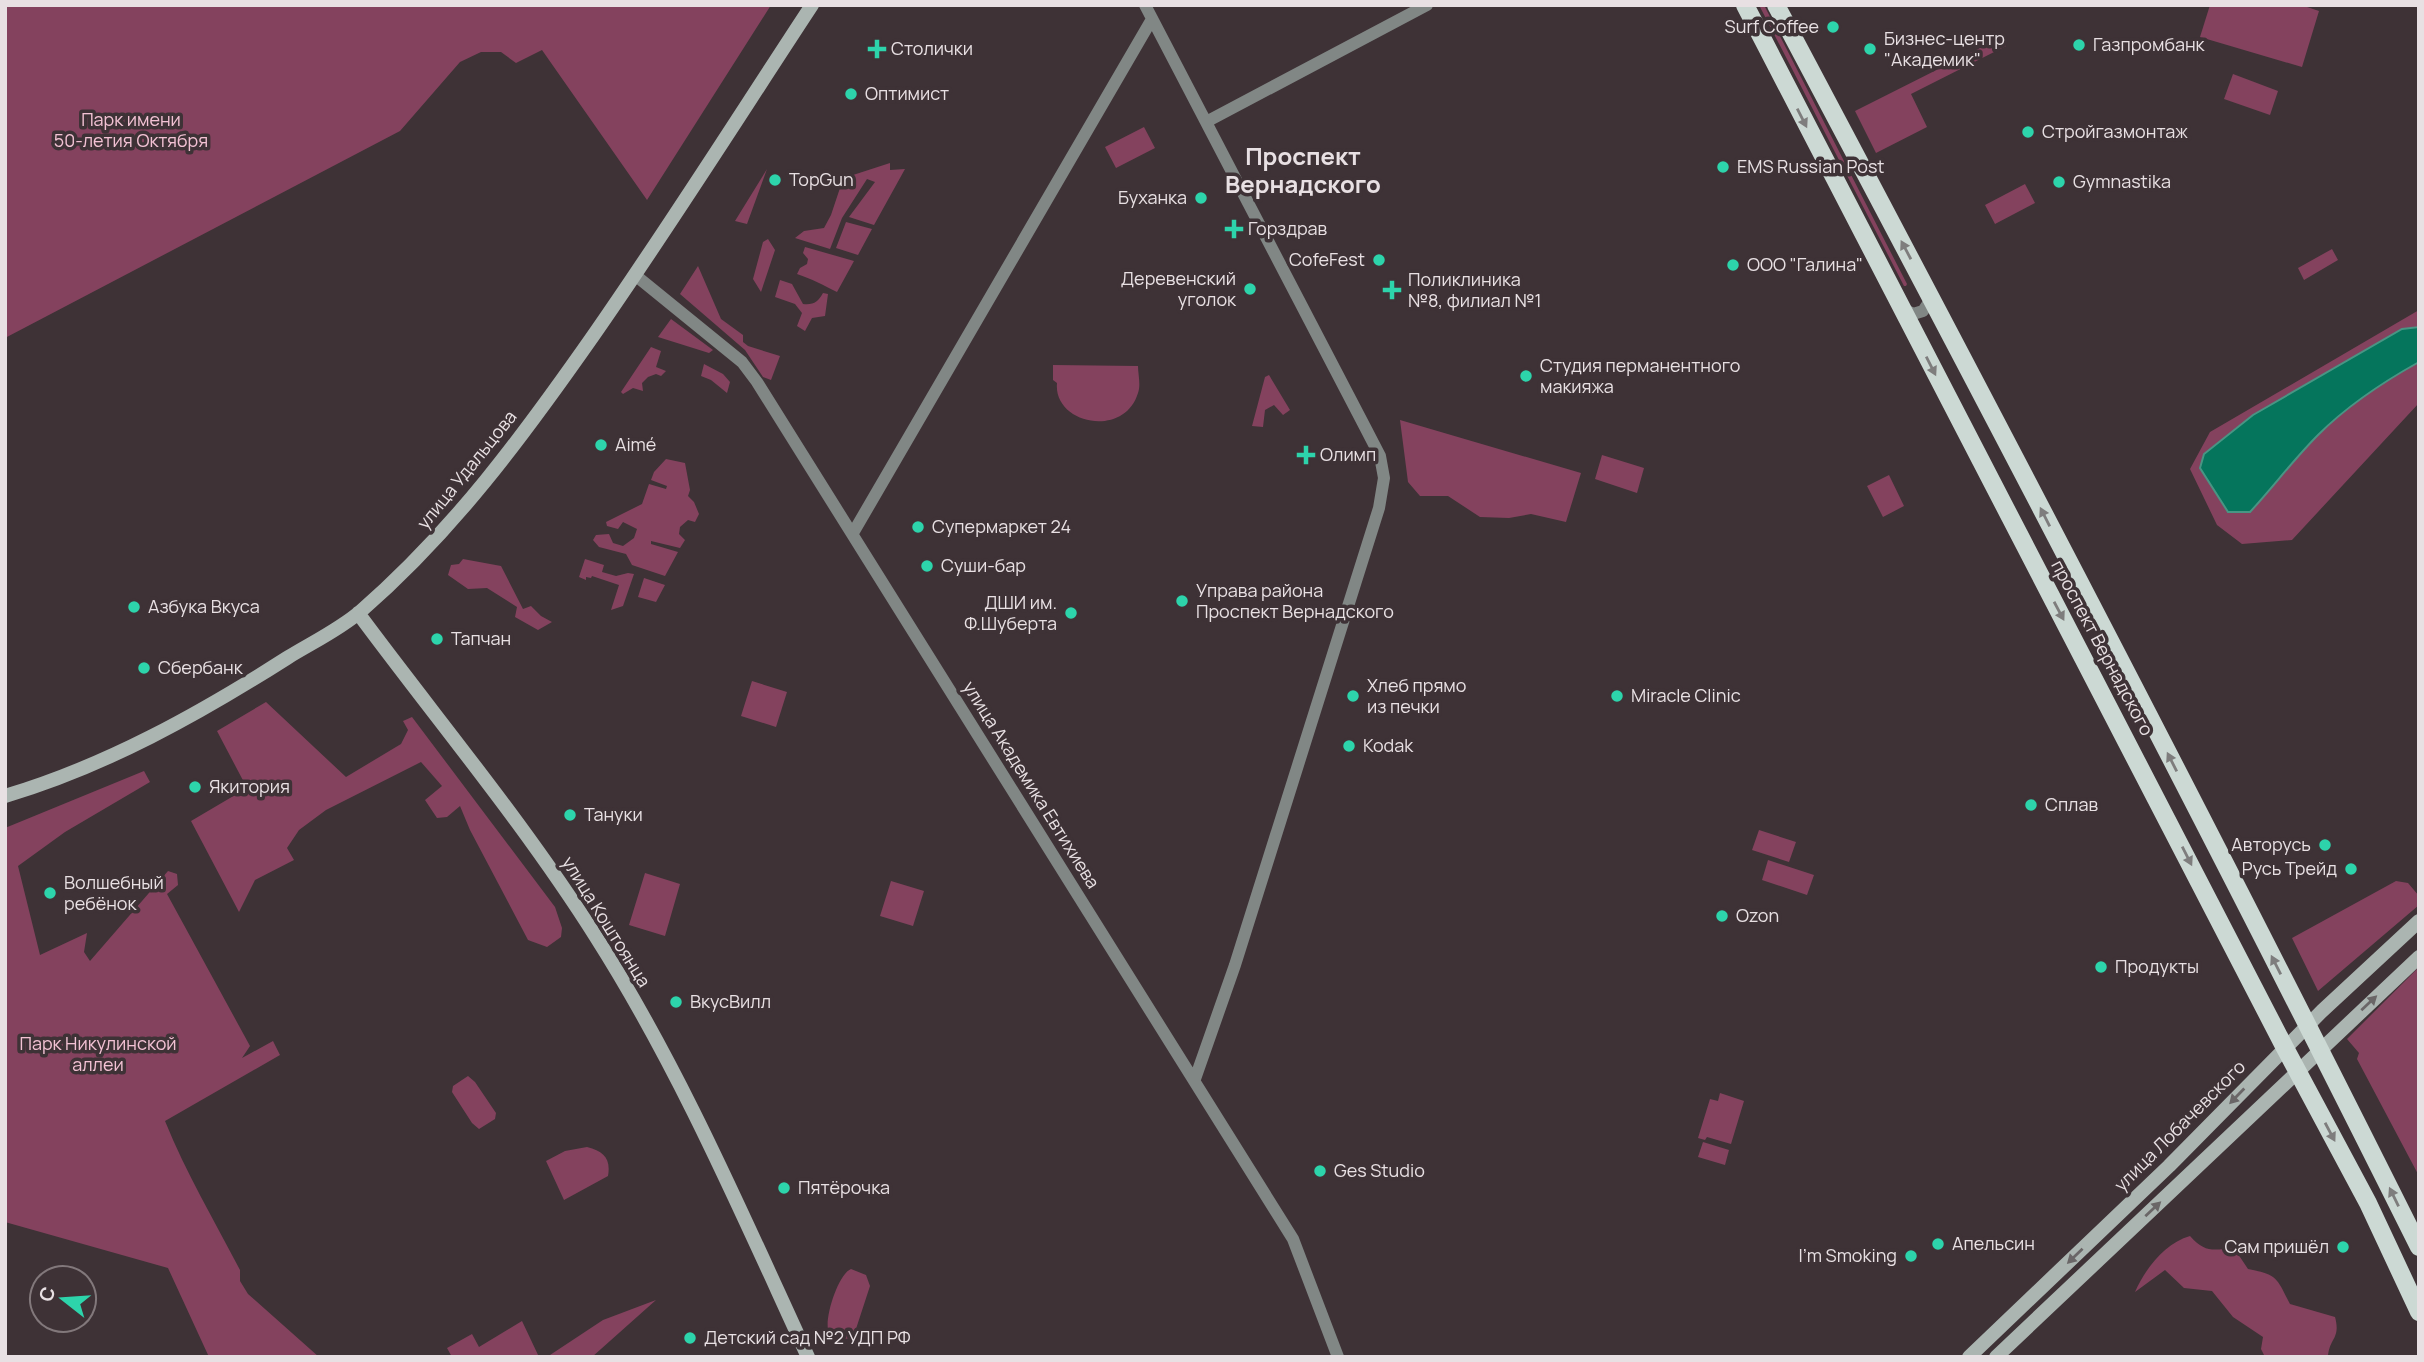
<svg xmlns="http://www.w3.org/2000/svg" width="2424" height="1362" font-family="Manrope,sans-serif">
<rect width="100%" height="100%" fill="#3e3236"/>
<!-- green -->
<path fill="#84425e" d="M5 5H771L647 200 542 50 516 63 501 52H481L460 62 400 131 5 338Z
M1759 5H1764L1907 284 1906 286H1904Z
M2210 5H2301L2319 11 2302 67 2200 37Z
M2002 37 2006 46 1911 94 1927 127 1876 153 1855 111Z
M2233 74 2278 91 2270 115 2224 99Z
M1144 127 1155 148 1116 168 1105 147Z
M890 163V170L905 169 874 225 849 217 875 182 867 179 842 218 830 249 795 238 804 231 824 228 831 215 845 173 853 175Z
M767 169 747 224 735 221Z
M2025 184 2035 203 1995 224 1985 205Z
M846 222 872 229 858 255 836 248Z
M768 239 775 250 761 292 753 279 763 242Z
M805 247 854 261 837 292C823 285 812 279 797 274L800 268 807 264 808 259 803 253Z
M2332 249 2338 260 2304 280 2298 268Z
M698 266 721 319 743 335V342L748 346 780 356 771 380 763 377 745 350 680 294Z
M780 280 792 284 803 304C814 305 818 302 823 293L828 294 825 316 812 318 805 331 797 326 802 313 795 304 775 297Z
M2419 310V403L2292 540 2242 544 2217 525 2190 469 2210 432Z
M671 319 713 350 709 353 658 337Z
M651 347 661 351 656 367 666 371 661 376 656 374 648 377 642 383 643 391 633 388 623 394 621 392Z
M704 364 723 374 730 382 727 393 711 380 701 376Z
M1053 365 1138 366C1138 374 1141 385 1138 393 1124 439 1053 424 1057 383L1053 380Z
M1269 375 1290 410 1283 415 1274 405 1265 410 1263 427 1252 426 1265 377Z
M1400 420 1581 473 1566 522 1531 514 1509 518 1480 517 1448 496H1420L1408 482Z
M1602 455 1644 468 1637 493 1595 479Z
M666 459 685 463 690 490 688 496 694 502 699 514 695 522 688 520 680 527 679 534 685 540 680 548 651 541V544L678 552 665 576 632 565 626 554 599 547 593 540 596 535 609 534 613 543 623 546 634 538 637 529 623 522 618 529 607 526 606 522 642 504 649 484 666 489 667 486 651 480 654 472Z
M1889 475 1904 506 1883 517 1867 486Z
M463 559 501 566 523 609 531 606 541 616 552 622 538 630 515 617 517 607 487 588 468 589 448 575 451 565 459 564Z
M585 559 604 565 602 572 616 576 628 573 634 574 623 606 611 610 619 585 592 576 591 578 586 577V580L579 577Z
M644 578 665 585 656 602 638 597Z
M752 681 787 692 776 727 741 716Z
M266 702 346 777 401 744 408 730 403 721 412 717 555 907 562 928 561 937 547 947 528 940 470 830 460 806 447 817 437 818 425 800 442 786 421 762 326 810 299 830 287 848 294 860 255 880 239 912 191 821 247 788 217 731Z
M144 771 150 782 65 832 18 866 40 955 87 933 84 952 90 961 168 871 177 874 178 885 167 894 250 1046 242 1058 273 1041 280 1055 165 1121C186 1173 214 1220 240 1270V1281L248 1294 319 1357H209L168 1268 5 1222V828Z
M1759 830 1796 842 1789 862 1752 850Z
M1768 860 1814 875 1807 895 1762 880Z
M645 873 680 884 665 936 629 925Z
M891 881 924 891 913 926 880 916Z
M2396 881 2408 883 2419 896V905L2318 991 2292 938Z
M2419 967V1176L2357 1059 2359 1053 2347 1039Z
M468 1076 475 1082 496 1113 495 1119 479 1129 472 1123 452 1092 453 1086Z
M1720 1093 1744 1101 1731 1144 1707 1137 1705 1140 1698 1138 1710 1099 1718 1101Z
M1703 1142 1729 1150 1725 1165 1698 1157Z
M587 1147C604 1151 611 1159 608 1176L564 1200 546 1161 565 1151Z
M2190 1236C2205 1253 2213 1250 2234 1248L2248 1269C2278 1275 2276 1277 2290 1304L2335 1317C2341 1339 2329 1338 2328 1357H2265L2261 1349 2263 1337 2233 1317 2212 1291 2184 1288 2165 1270 2135 1292C2145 1269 2165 1243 2190 1236Z
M851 1269 866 1275 870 1286 854 1335C847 1342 836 1339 829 1333 823 1321 838 1274 851 1269Z
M656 1300 592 1357H547L603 1320Z
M522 1321 539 1357H452L447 1348 472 1334 479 1347Z"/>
<!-- water -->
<path fill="#05755c" stroke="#499584" stroke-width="2" d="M2419 327V362C2383 382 2347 406 2318 435 2294 459 2273 487 2250 512H2228L2200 468 2204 454 2253 415 2402 329Z"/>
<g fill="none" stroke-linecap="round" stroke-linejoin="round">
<!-- street -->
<path stroke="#818785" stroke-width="12" d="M1145 5 1365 427 1380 456 1384 478 1379 508 1235 965 1195 1079
M1206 122 1427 5
M635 275 742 362 757 382 1293 1239 1338 1357
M1902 308 1913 314 1923 311 1929 302 1928 292
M853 533 1152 19"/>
<!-- secondary -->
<path stroke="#abb5b1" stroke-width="14" d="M358 613C438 721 524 823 596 937 680 1069 742 1214 808 1357
M5 796C106 766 199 714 287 658 311 643 339 630 361 611 454 530 523 436 593 336 669 227 739 116 812 5
M1969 1357 2169 1166 2322 1011 2419 921
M1996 1357 2419 957"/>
<!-- primary -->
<path stroke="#ccd9d4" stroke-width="18" d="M1745 5 2285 1048 2368 1203 2419 1312
M1776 5C1995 417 2211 830 2419 1247"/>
</g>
<!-- one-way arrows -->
<defs><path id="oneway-solid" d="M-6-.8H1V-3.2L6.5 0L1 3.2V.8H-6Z" transform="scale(1.75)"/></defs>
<g fill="#7e7d7d">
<use href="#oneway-solid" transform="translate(1802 118) rotate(63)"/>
<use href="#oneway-solid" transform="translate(1906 250) rotate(-118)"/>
<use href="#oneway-solid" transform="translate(1931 366) rotate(63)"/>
<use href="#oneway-solid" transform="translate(2045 517) rotate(-117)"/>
<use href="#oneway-solid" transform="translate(2059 611) rotate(62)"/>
<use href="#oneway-solid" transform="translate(2172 762) rotate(-117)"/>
<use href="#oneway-solid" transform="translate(2187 856) rotate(63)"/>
<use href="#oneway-solid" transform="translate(2276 965) rotate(-117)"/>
<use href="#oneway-solid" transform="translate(2330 1132) rotate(62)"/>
<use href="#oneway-solid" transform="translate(2394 1197) rotate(-116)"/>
</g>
<g fill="#6a6667">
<use href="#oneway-solid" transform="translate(2369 1003) rotate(-43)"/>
<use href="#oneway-solid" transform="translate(2237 1096) rotate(134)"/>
<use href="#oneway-solid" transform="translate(2153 1209) rotate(-43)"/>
<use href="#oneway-solid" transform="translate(2075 1256) rotate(136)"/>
</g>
<!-- markers -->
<g fill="#2dd4ab" stroke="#3e3236" stroke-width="2.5">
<circle cx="1833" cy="27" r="7"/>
<circle cx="2079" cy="45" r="7"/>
<path d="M873.5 38.5h7v7h7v7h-7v7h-7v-7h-7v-7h7z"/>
<circle cx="1870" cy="49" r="7"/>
<circle cx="851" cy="94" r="7"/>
<circle cx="2028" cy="132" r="7"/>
<circle cx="1723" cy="167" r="7"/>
<circle cx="775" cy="180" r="7"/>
<circle cx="2059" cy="182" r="7"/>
<circle cx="1201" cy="198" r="7"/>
<path d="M1230.5 218.5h7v7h7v7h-7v7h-7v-7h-7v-7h7z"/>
<circle cx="1379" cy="260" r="7"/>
<circle cx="1733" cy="265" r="7"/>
<circle cx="1250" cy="289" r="7"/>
<path d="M1388.5 279.5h7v7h7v7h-7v7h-7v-7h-7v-7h7z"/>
<circle cx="1526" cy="376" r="7"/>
<circle cx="601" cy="445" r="7"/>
<path d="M1302.5 444.5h7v7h7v7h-7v7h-7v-7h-7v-7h7z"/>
<circle cx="918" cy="527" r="7"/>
<circle cx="927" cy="566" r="7"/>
<circle cx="1182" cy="601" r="7"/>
<circle cx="134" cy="607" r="7"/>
<circle cx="1071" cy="613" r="7"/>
<circle cx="437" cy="639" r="7"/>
<circle cx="144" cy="668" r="7"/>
<circle cx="1353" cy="696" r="7"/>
<circle cx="1617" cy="696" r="7"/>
<circle cx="1349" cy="746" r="7"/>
<circle cx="195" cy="787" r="7"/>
<circle cx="2031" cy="805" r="7"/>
<circle cx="570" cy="815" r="7"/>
<circle cx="2325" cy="845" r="7"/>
<circle cx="2351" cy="869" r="7"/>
<circle cx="50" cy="893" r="7"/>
<circle cx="1722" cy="916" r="7"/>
<circle cx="2101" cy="967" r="7"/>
<circle cx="676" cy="1002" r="7"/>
<circle cx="1320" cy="1171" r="7"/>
<circle cx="784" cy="1188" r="7"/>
<circle cx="1938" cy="1244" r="7"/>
<circle cx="2343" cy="1247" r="7"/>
<circle cx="1911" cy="1256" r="7"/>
<circle cx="690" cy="1338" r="7"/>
</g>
<g text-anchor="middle" stroke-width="7" stroke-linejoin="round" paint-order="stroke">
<!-- poi labels -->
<g font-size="18" fill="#e8e0e3" stroke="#3e3236" text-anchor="start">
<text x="1819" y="33" text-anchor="end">Surf Coffee</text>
<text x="1884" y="45">Бизнес-центр<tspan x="1884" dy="21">"Академик"</tspan></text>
<text x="2093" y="51">Газпромбанк</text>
<text x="891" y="55">Столички</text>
<text x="865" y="100">Оптимист</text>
<text x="2042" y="138">Стройгазмонтаж</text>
<text x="1737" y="173">EMS Russian Post</text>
<text x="789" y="186">TopGun</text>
<text x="2073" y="188">Gymnastika</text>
<text x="1187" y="204" text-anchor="end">Буханка</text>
<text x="1248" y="235">Горздрав</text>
<text x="1365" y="266" text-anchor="end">CofeFest</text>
<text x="1747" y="271">ООО "Галина"</text>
<text x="1236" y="285" text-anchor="end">Деревенский<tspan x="1236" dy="21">уголок</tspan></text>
<text x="1408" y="286">Поликлиника<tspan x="1408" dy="21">№8, филиал №1</tspan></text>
<text x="1540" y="372">Студия перманентного<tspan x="1540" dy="21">макияжа</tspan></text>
<text x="615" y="451">Aimé</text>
<text x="1320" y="461">Олимп</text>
<text x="932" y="533">Супермаркет 24</text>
<text x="941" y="572">Суши-бар</text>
<text x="1196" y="597">Управа района<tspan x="1196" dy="21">Проспект Вернадского</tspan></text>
<text x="1057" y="609" text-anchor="end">ДШИ им.<tspan x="1057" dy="21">Ф.Шуберта</tspan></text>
<text x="148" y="613">Азбука Вкуса</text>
<text x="451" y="645">Тапчан</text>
<text x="158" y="674">Сбербанк</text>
<text x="1367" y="692">Хлеб прямо<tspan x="1367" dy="21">из печки</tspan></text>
<text x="1631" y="702">Miracle Clinic</text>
<text x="1363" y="752">Kodak</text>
<text x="209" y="793">Якитория</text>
<text x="2045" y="811">Сплав</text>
<text x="584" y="821">Тануки</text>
<text x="2311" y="851" text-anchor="end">Авторусь</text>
<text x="2337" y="875" text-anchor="end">Русь Трейд</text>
<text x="64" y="889">Волшебный<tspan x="64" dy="21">ребёнок</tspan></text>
<text x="1736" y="922">Ozon</text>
<text x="2115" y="973">Продукты</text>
<text x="690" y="1008">ВкусВилл</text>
<text x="1334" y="1177">Ges Studio</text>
<text x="798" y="1194">Пятёрочка</text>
<text x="1952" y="1250">Апельсин</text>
<text x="2329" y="1253" text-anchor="end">Сам пришёл</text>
<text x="1897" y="1262" text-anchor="end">I'm Smoking</text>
<text x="704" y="1344">Детский сад №2 УДП РФ</text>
</g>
<!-- park labels -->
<g font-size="18" fill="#f3c2d4" stroke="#3e3236">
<text x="131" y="126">Парк имени<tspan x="131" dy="21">50-летия Октября</tspan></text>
<text x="98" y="1050">Парк Никулинской<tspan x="98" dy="21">аллеи</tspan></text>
</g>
<!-- street labels -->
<g font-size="18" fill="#e8e0e3" stroke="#3e3236">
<text transform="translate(467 470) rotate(-51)" y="6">улица Удальцова</text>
<text transform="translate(2102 648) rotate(62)" y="6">проспект Вернадского</text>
<text transform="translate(1031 785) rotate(58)" y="6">улица Академика Евтихиева</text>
<text transform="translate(606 922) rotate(58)" y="6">улица Коштоянца</text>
<text transform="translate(2180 1126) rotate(-45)" y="6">улица Лобачевского</text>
</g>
<!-- district labels -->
<g font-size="24" font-weight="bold" fill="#e8e0e3" stroke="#3e3236">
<text x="1303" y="165">Проспект<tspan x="1303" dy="28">Вернадского</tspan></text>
</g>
</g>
<!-- border -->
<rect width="2424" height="1362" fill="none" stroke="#e8e0e3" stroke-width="14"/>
<!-- north arrow -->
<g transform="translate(63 1299) rotate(287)"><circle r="33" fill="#3e3236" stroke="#82787b" stroke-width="2"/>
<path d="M0-5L12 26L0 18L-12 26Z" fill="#2dd4ab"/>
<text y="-10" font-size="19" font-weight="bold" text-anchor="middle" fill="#e8e0e3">С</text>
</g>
</svg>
